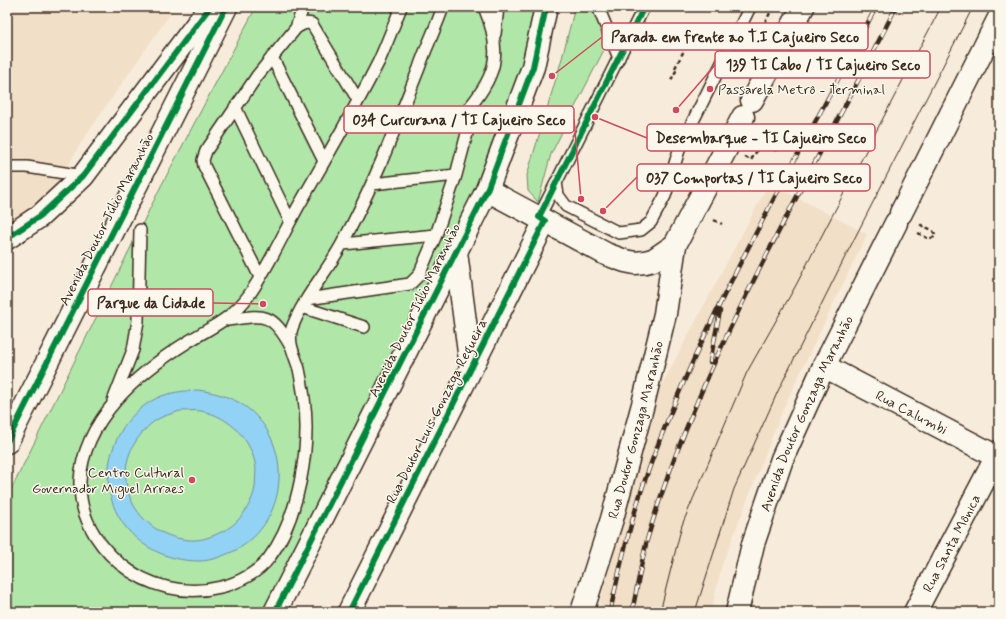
<svg xmlns="http://www.w3.org/2000/svg" width="1006" height="619" font-family="Mynerve,sans-serif">
<rect width="100%" height="100%" fill="#f7ecdb"/>
<filter id="ink" filterUnits="userSpaceOnUse"><feTurbulence type="fractalNoise" baseFrequency=".025" numOctaves="2"/><feDisplacementMap in="SourceGraphic" scale="8" xChannelSelector="R" yChannelSelector="G"/><feConvolveMatrix kernelMatrix="1 2 1 2 8 2 1 2 1" color-interpolation-filters="sRGB"/></filter>
<g filter="url(#ink)">
<!-- built -->
<path fill="#f2dfc7" d="M7 7H175L82 141 40 216 7 238Z
M769 183 867 234 783 409 722 565 711 612H597L629 500 649 409Z"/>
<!-- green -->
<path fill="#b0e6a8" stroke="#768863" d="M256 7H535L520 74 487 171 264 612H7V498L161 186Z
M575 7H593L608 42 551 154 538 202 528 191 527 175 561 62Z"/>
<!-- water -->
<path fill="#92d2f4" stroke="#6f8f9e" fill-rule="evenodd" d="M198 390C212 392 225 395 238 402 295 434 292 522 234 551 223 556 211 561 199 561 130 561 86 495 120 433 127 419 142 405 157 398 170 392 183 391 198 390ZM180 411C187 411 195 410 201 411 230 416 253 441 256 469 256 475 255 481 255 487 253 502 240 522 227 529 216 535 203 541 190 540 141 537 108 485 136 441 142 432 150 423 160 418 166 415 174 413 180 411Z"/>
<g fill="none" stroke-linecap="round" stroke-linejoin="round">
<defs>
<path id="lane" d="M401 7C394 25 387 43 379 61 354 111 326 158 298 207 282 236 268 268 249 295 231 320 211 327 186 343 138 373 83 420 80 481 79 514 95 542 119 563 148 587 185 596 221 587 238 583 259 572 269 558 299 518 311 446 304 398 303 389 301 379 299 369 295 355 287 343 292 328 304 296 329 270 344 240 374 185 396 126 419 68 426 47 436 28 443 7
M598 7 619 58
M296 28 303 7
M495 34 498 7
M272 57 324 161
M235 107 290 221
M463 115C496 78 504 54 484 7
M401 116 463 115 469 118V126L456 175
M7 167H27L83 176
M556 182 558 195 566 206 619 233 641 230 651 222 665 196 680 147 750 7
M372 184 456 175 436 235
M539 217 644 7
M260 277 204 166 203 160 206 151 257 76 296 28C302 24 306 22 312 24L358 100
M307 299 410 284 419 275 436 235 343 244
M302 307 364 327
M228 320C263 315 271 311 290 345
M113 401 133 350 138 321 140 230"/>
<g id="street">
<path d="M752 100 803 7"/>
<path d="M487 190 606 254 625 261 635 263 645 262 653 260 675 245 743 117"/>
<path d="M456 252 471 368"/>
<path id="s1" d="M824 366 999 458"/>
<path d="M349 612 545 221"/>
<path id="s2" d="M582 612 612 519 643 404 665 314 675 245"/>
<path id="s3" d="M915 612 999 452"/>
</g>
<g id="secondary">
<path d="M901 213 999 18"/>
<path id="s4" d="M737 612 753 544 782 459 824 366 896 223"/>
</g>
<path id="highway" d="M7 238 40 216 83 176 210 7
M7 442 226 7
M275 612 487 190 533 67 546 7"/>
</defs>
<!-- lane casing -->
<use href="#lane" stroke="#3b2a1e" stroke-width="14"/>
<!-- street casing -->
<use href="#street" stroke="#3b2a1e" stroke-width="25"/>
<!-- secondary casing -->
<use href="#secondary" stroke="#3b2a1e" stroke-width="25"/>
<!-- highway casing -->
<use href="#highway" stroke="#3b2a1e" stroke-width="25"/>
<!-- path -->
<path stroke="#3b2a1e" stroke-width="2.5" stroke-dasharray="4 3" stroke-linecap="butt" d="M765 23 772 9
M694 29 714 39
M675 68 695 29
M671 80 677 69
M755 139 779 152
M745 157 751 160 758 149 753 146
M714 220 722 224
M918 233 929 239 934 237 935 234 932 230 921 225 920 228"/>
<!-- lane -->
<use href="#lane" stroke="#fbf7ec" stroke-width="11"/>
<!-- street -->
<use href="#street" stroke="#fbf7ec" stroke-width="22"/>
<!-- secondary -->
<use href="#secondary" stroke="#fbf7ec" stroke-width="22"/>
<!-- highway -->
<use href="#highway" stroke="#fbf7ec" stroke-width="22"/>
<!-- tram -->
<path stroke="#3b2a1e" stroke-width="1" d="M660 612 682 525 747 372 795 287 941 7
M695 612 734 489 778 391 846 255 973 7"/>
<defs>
<path id="rail" d="M710 362 720 311
M610 612C620 567 630 523 645 480 703 314 796 163 876 7
M632 612C637 588 641 564 647 540 702 353 809 181 896 7"/>
</defs>
<!-- rail casing -->
<use href="#rail" stroke="#3b2a1e" stroke-width="4.5"/>
<!-- rail -->
<use href="#rail" stroke="#fbf7ec" stroke-width="3" stroke-dasharray="9" stroke-linecap="butt"/>
<!-- path-bridge -->
<path stroke="#3b2a1e" stroke-width="2.5" stroke-dasharray="4 3" stroke-linecap="butt" d="M814 140 835 150"/>
<defs>
<path id="cycleway" d="M7 238 40 216 83 176 210 7
M7 442 226 7
M275 612 487 190 533 67 546 7
M349 612 545 221 539 217 644 7"/>
</defs>
<!-- cycleway casing -->
<use href="#cycleway" stroke="#fbf7ec" stroke-width="8"/>
<!-- cycleway -->
<use href="#cycleway" stroke="#00873e" stroke-width="6"/>
</g>
</g>
<!-- markers -->
<g fill="#d1495b" stroke="#fbf7ec" stroke-width="1.5">
<circle cx="710" cy="89" r="4"/>
<circle cx="192" cy="480" r="4"/>
</g>
<g text-anchor="middle" stroke-width="3" stroke-linejoin="round" paint-order="stroke">
<!-- poi labels -->
<g font-size="14" fill="#3b2a1e" stroke="#fbf7ec" text-anchor="start">
<text x="718" y="94">Passarela Metrô - Terminal</text>
<text x="184" y="477" text-anchor="end">Centro Cultural<tspan x="184" dy="16">Governador Miguel Arraes</tspan></text>
</g>
<!-- street labels -->
<g font-size="14" fill="#3b2a1e" stroke="#fbf7ec">
<text transform="translate(106 219) rotate(-63)" y="5">Avenida Doutor Júlio Maranhão</text>
<text transform="translate(414 310) rotate(-64)" y="5">Avenida Doutor Júlio Maranhão</text>
<text transform="translate(436 411) rotate(-63)" y="5">Rua Doutor Luis Gonzaga Regueira</text>
<text dy="5" stroke="none"><textPath href="#s1" startOffset="99">Rua Calumbi</textPath></text>
<text dy="5" stroke="none"><textPath href="#s4" startOffset="211">Avenida Doutor Gonzaga Maranhão</textPath></text>
<text dy="5" stroke="none"><textPath href="#s2" startOffset="190">Rua Doutor Gonzaga Maranhão</textPath></text>
<text dy="5" stroke="none"><textPath href="#s3" startOffset="78">Rua Santa Mônica</textPath></text>
</g>
</g>
<!-- callouts -->
<path fill="none" stroke="#d1495b" stroke-width="1.5" d="M552 76L602 37M676 110L715 65M581 199L574 119M595 117L647 138M603 211L637 177M263 304L213 303"/>
<g fill="#d1495b" stroke="#fbf7ec" stroke-width="1.5">
<circle cx="552" cy="76" r="4"/>
<circle cx="676" cy="110" r="4"/>
<circle cx="581" cy="199" r="4"/>
<circle cx="595" cy="117" r="4"/>
<circle cx="603" cy="211" r="4"/>
<circle cx="263" cy="304" r="4"/>
</g>
<g fill="#fbf7ec" stroke="#d1495b" stroke-width="1.5">
<rect x="602" y="23" width="266" height="27" rx="4"/>
<rect x="715" y="51" width="215" height="27" rx="4"/>
<rect x="344" y="106" width="230" height="27" rx="4"/>
<rect x="647" y="124" width="228" height="27" rx="4"/>
<rect x="637" y="164" width="233" height="27" rx="4"/>
<rect x="88" y="289" width="125" height="27" rx="4"/>
</g>
<g font-size="15" text-anchor="middle" font-weight="bold" fill="#3b2a1e">
<text x="735" y="42">Parada em frente ao T.I Cajueiro Seco</text>
<text x="823" y="70">139 TI Cabo / TI Cajueiro Seco</text>
<text x="459" y="125">034 Curcurana / TI Cajueiro Seco</text>
<text x="761" y="143">Desembarque - TI Cajueiro Seco</text>
<text x="754" y="183">037 Comportas / TI Cajueiro Seco</text>
<text x="151" y="308">Parque da Cidade</text>
</g>
<!-- margin -->
<rect width="1006" height="619" fill="none" stroke="#fbf7ec" stroke-width="24"/>
<rect x="12" y="12" width="982" height="595" fill="none" stroke="#3b2a1e" stroke-width="1.5" filter="url(#ink)"/>
</svg>
